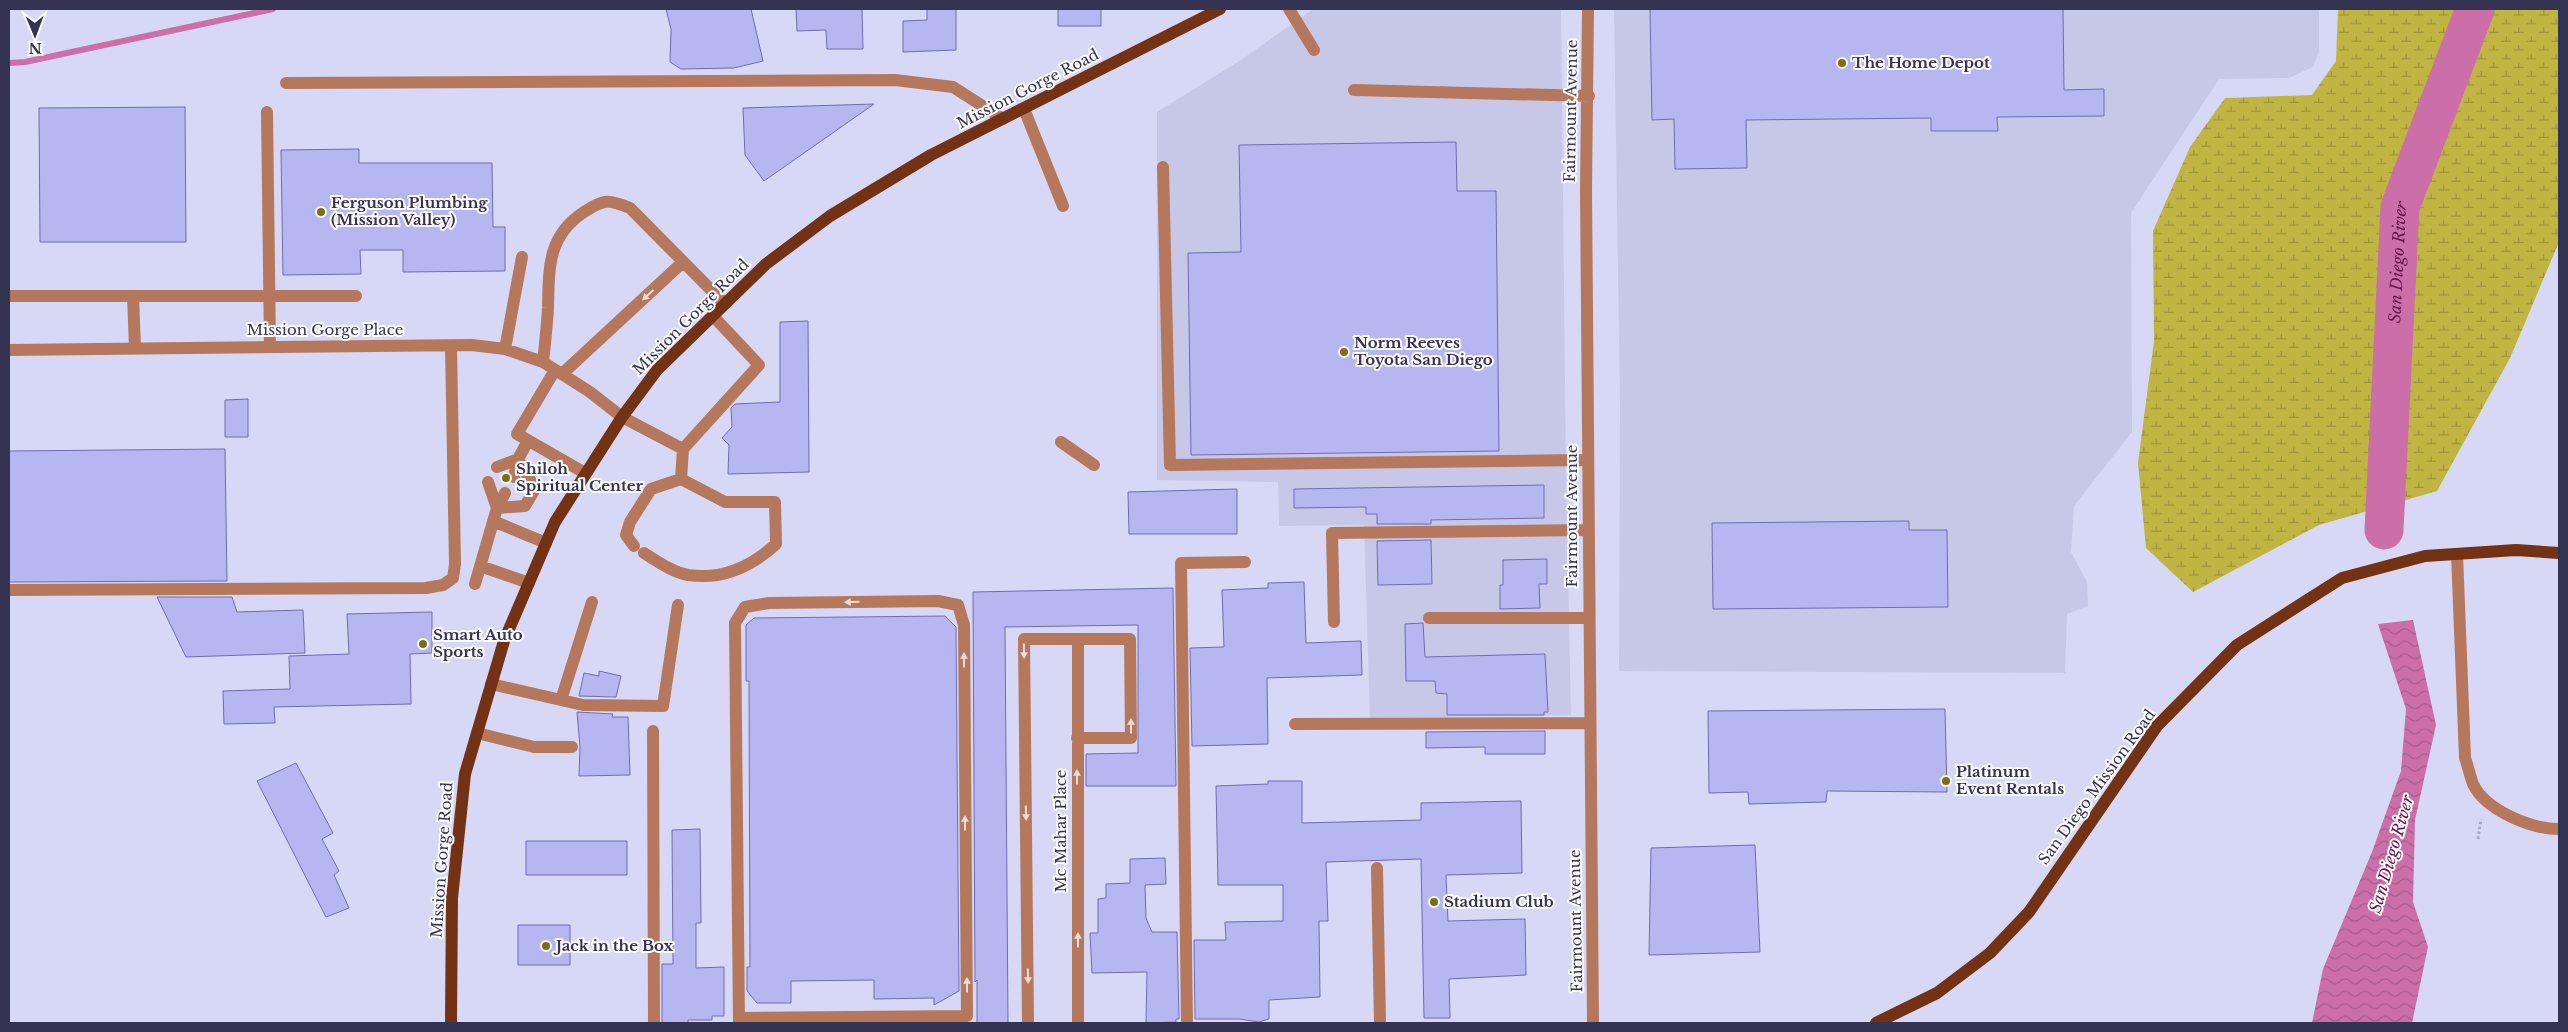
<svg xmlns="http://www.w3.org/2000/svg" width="2568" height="1032" font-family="'Libre Baskerville',serif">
<defs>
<pattern id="wetland-marsh" width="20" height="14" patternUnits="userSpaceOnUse" patternTransform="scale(1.25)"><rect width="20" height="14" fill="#c0b542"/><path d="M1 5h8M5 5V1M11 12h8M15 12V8" fill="none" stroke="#9d943a"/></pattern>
<pattern id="water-waves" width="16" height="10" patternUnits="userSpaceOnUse" patternTransform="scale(1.25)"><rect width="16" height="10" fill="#cc6fa8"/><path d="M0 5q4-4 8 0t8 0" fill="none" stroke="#a65c8b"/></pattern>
</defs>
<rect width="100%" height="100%" fill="#d7d8f6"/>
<!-- built -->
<path fill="#c7c8e8" d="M1313 9H1561L1566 477 1571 715 1370 718 1364 525 1279 526 1278 482 1157 480V112L1241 60Z
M1614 9H2319V52L2313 67 2289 78 2219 79 2131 213 2132 432 2074 506 2071 552 2087 582 2088 606 2067 614 2065 673 1619 671 1620 403Z"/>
<!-- wetland -->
<path fill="url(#wetland-marsh)" d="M2338 9H2559V242L2510 358 2437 491 2319 525 2193 592 2146 548 2138 463 2154 341 2153 231 2190 147 2225 98 2312 95 2336 61Z"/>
<!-- water -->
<path fill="url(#water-waves)" d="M2413 620 2436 725 2415 820 2413 902 2428 947 2412 1023H2312L2323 969 2372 852 2401 771 2406 709 2378 624Z"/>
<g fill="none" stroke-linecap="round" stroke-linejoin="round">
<!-- stream -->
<path stroke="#cc6fa8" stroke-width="6" d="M9 63 25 62 273 9"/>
<!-- river -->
<path stroke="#cc6fa8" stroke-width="39" id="s1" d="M2384 530 2400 207 2475 9"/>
</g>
<!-- building -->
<path fill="#b6b7f1" stroke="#6e6cb1" d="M666 9H751L763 61 734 68 681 69 670 62 671 29Z
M796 9H862L863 49H827L826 30 797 31Z
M927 9H956V50L903 52V21L927 20Z
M1058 9H1101V26H1058Z
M1650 9H2063L2064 90 2104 89V116L1997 117 1998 131H1931V118L1746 120 1747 168 1675 169 1674 119 1652 120Z
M874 104 764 181 745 155 743 108Z
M185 107 186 242H40L39 108Z
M1456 142 1457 191H1496L1499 451 1191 455 1188 253 1241 252 1239 145Z
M359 149V163H492L493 227H505V271L403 272V250H360L361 274 283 275 281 150Z
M808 321 809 472 728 474 729 445 722 438 732 427 731 408 735 404 780 402V322Z
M248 399V437H225V400Z
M225 449 227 581 9 582V451Z
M1544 485V518L1431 520V524H1377V514H1366V507L1294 508V489Z
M1237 489V534H1129L1128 492Z
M1909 521V530H1947L1948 607 1713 609 1712 523Z
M1431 540 1432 584 1378 585 1377 541Z
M1547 559V584H1539L1540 608 1500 609V585H1503V560Z
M1304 582 1306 643 1361 641 1362 675 1267 678 1268 744 1192 746 1190 648 1224 647 1222 590 1268 588V583Z
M1173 588 1176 786H1086V754L1138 753V625L1005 627 1008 1023H977V980L975 982 973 592Z
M157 597H232L237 612 303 610 305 653 186 657Z
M432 612V653L410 654 411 704 274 707 275 723 224 724 223 691 290 689 289 656 349 654 347 614Z
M945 616 956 627 959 991 934 1005V998L874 999V980L791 981V1003H757L747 991V967H750L749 681H746V625L754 618Z
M1423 623 1425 657 1545 654 1548 712H1544V715H1447V694L1436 693 1435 681H1406L1405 624Z
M599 671 621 676 616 697 579 696 584 673 599 676Z
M1945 709 1947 792 1827 791 1826 802 1749 804 1748 792 1709 793 1708 711Z
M577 712 613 714 612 717H628L630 775 579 776 580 747Z
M1545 731V754H1485V747L1426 748V732Z
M296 763 333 833 322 839 339 871 334 875 349 908 326 917 257 781Z
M1268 781H1302V823L1421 820V803L1521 801 1522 873 1446 875 1448 921 1525 919 1526 975 1449 979 1450 1018H1424L1421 859 1326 862 1328 921H1319L1320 997 1269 1000V1019L1259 1022 1239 1019H1195L1194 940H1226L1225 922 1283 921V885H1218L1216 786 1268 784Z
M700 829 701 923H696V968L724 967V1016H712V1020H688V1023H662V964H673L672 830Z
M526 841H627V875H526Z
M1755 845 1760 952 1649 955 1651 848Z
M1165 858 1166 884 1145 885 1146 918 1152 932H1177L1179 1019H1176V1022L1146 1023 1147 972 1092 973 1090 933H1098V899L1106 898V884L1130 883V859Z
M518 925H570V965H518Z"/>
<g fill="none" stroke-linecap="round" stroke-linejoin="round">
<!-- path -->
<path stroke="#a5a6c4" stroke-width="3" stroke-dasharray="2.5 2.5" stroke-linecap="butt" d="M2478 839 2481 819"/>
<!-- minor -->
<path stroke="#b6785d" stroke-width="12" d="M1289 9 1314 50
M1588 9 1586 190 1593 1023
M286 83 895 80 953 87 1003 119
M1354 90 1589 96
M1024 109 1063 206
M267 112 270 347
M1163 167 1170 465 1588 460
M9 296H356
M133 296 135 348
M505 349 522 257
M9 350 472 345 505 349 543 362 590 392 622 417 683 449
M543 362C545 344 547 326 548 308 549 269 547 236 584 212 604 199 608 199 630 208L725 304
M555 370 517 434 585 473
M562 374 683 262
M1061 442 1094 465
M497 467 518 459
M514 477 518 459 528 441
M488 482 497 508
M497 508 525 506 535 489 518 459
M493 521 546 543
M634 546 626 535 630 522 651 489 681 479
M644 553C657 561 672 572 688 575 722 580 752 566 776 544L775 502H725L681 479 683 449 759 365 713 316
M2457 554 2465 758C2468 766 2470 776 2473 784 2486 811 2532 829 2559 829
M480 566 529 583
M475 584 497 508 505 493
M9 590 426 588 443 585 453 578 455 564 451 346
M1429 618H1589
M1334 622 1332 533 1589 530
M1078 639V1023
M491 684 583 705 663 706 678 605
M561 700 592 602
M1295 724 1590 723
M653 731 654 1023
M477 733 534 747H572
M1377 868 1380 1023
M739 1023 735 623 745 607 769 603 938 601 958 605 964 625 967 1016 739 1018
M1028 1023 1024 639H1130L1131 738H1077
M1187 1023 1181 563 1245 562"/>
<!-- major -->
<path stroke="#723213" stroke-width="12" d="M451 1023 452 898 465 774 504 641 555 522 622 417 657 370 766 264 830 216 931 155 1220 9
M1876 1023 1937 993 1990 953 2029 912 2157 726 2237 645 2342 578 2425 556 2516 550 2559 553"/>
</g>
<!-- one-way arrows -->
<defs><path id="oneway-solid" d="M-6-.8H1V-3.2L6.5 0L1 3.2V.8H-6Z" transform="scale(1.25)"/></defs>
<g fill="#eadbd4">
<use href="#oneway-solid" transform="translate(648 295) rotate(137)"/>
<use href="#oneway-solid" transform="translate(852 602) rotate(179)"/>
<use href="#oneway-solid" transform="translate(1024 651) rotate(89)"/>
<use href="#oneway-solid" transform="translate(964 660) rotate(-90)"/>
<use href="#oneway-solid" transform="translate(1131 726) rotate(-90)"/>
<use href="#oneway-solid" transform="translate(1077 777) rotate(-90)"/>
<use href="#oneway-solid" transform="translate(1026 813) rotate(89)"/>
<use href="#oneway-solid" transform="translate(965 823) rotate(-90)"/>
<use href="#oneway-solid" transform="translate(1078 940) rotate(-90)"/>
<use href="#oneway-solid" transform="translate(1028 976) rotate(89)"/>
<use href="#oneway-solid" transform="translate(967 985) rotate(-90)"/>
</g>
<!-- markers -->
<g fill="#797010" stroke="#fcfcfc" stroke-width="2">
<circle cx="1842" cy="63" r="5"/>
<circle cx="321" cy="212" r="5"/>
<circle cx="1344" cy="352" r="5"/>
<circle cx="506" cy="478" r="5"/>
<circle cx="423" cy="644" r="5"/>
<circle cx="1946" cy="781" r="5"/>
<circle cx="1434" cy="902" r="5"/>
<circle cx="546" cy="946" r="5"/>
</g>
<g text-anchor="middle" stroke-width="4" stroke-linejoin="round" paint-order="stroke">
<!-- poi labels -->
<g font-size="15" font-weight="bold" fill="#343452" stroke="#fcfcfc" text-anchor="start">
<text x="1852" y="68">The Home Depot</text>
<text x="331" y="208">Ferguson Plumbing<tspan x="331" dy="17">(Mission Valley)</tspan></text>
<text x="1354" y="348">Norm Reeves<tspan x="1354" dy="17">Toyota San Diego</tspan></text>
<text x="516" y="474">Shiloh<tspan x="516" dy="17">Spiritual Center</tspan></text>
<text x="433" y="640">Smart Auto<tspan x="433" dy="17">Sports</tspan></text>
<text x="1956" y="777">Platinum<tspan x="1956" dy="17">Event Rentals</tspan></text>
<text x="1444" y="907">Stadium Club</text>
<text x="556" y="951">Jack in the Box</text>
</g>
<!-- street labels -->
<g font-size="15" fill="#343452" stroke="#fcfcfc">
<text transform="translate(1028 89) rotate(-27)" y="5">Mission Gorge Road</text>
<text transform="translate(1571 111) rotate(-89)" y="5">Fairmount Avenue</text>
<text transform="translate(691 317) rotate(-45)" y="5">Mission Gorge Road</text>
<text x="325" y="335">Mission Gorge Place</text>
<text transform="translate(1572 516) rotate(-90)" y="5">Fairmount Avenue</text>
<text transform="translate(2097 787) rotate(-54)" y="5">San Diego Mission Road</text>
<text transform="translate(1061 831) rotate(-90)" y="5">Mc Mahar Place</text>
<text transform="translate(442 860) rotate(-86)" y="5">Mission Gorge Road</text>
<text transform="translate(1576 921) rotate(-91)" y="5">Fairmount Avenue</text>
</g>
<!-- water labels -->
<g font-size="16" font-style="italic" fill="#66124c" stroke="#fcfcfc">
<text dy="6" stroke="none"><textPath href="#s1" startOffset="268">San Diego River</textPath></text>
<text transform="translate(2391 854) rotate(-74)" y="6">San Diego River</text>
</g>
</g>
<!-- border -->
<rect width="2568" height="1032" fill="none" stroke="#343452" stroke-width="20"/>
<!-- north arrow -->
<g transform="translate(35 35) rotate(179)" stroke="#fcfcfc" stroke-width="4" paint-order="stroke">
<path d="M0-4L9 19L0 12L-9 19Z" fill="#343452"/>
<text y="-8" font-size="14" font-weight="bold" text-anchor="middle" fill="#343452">N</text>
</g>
</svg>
